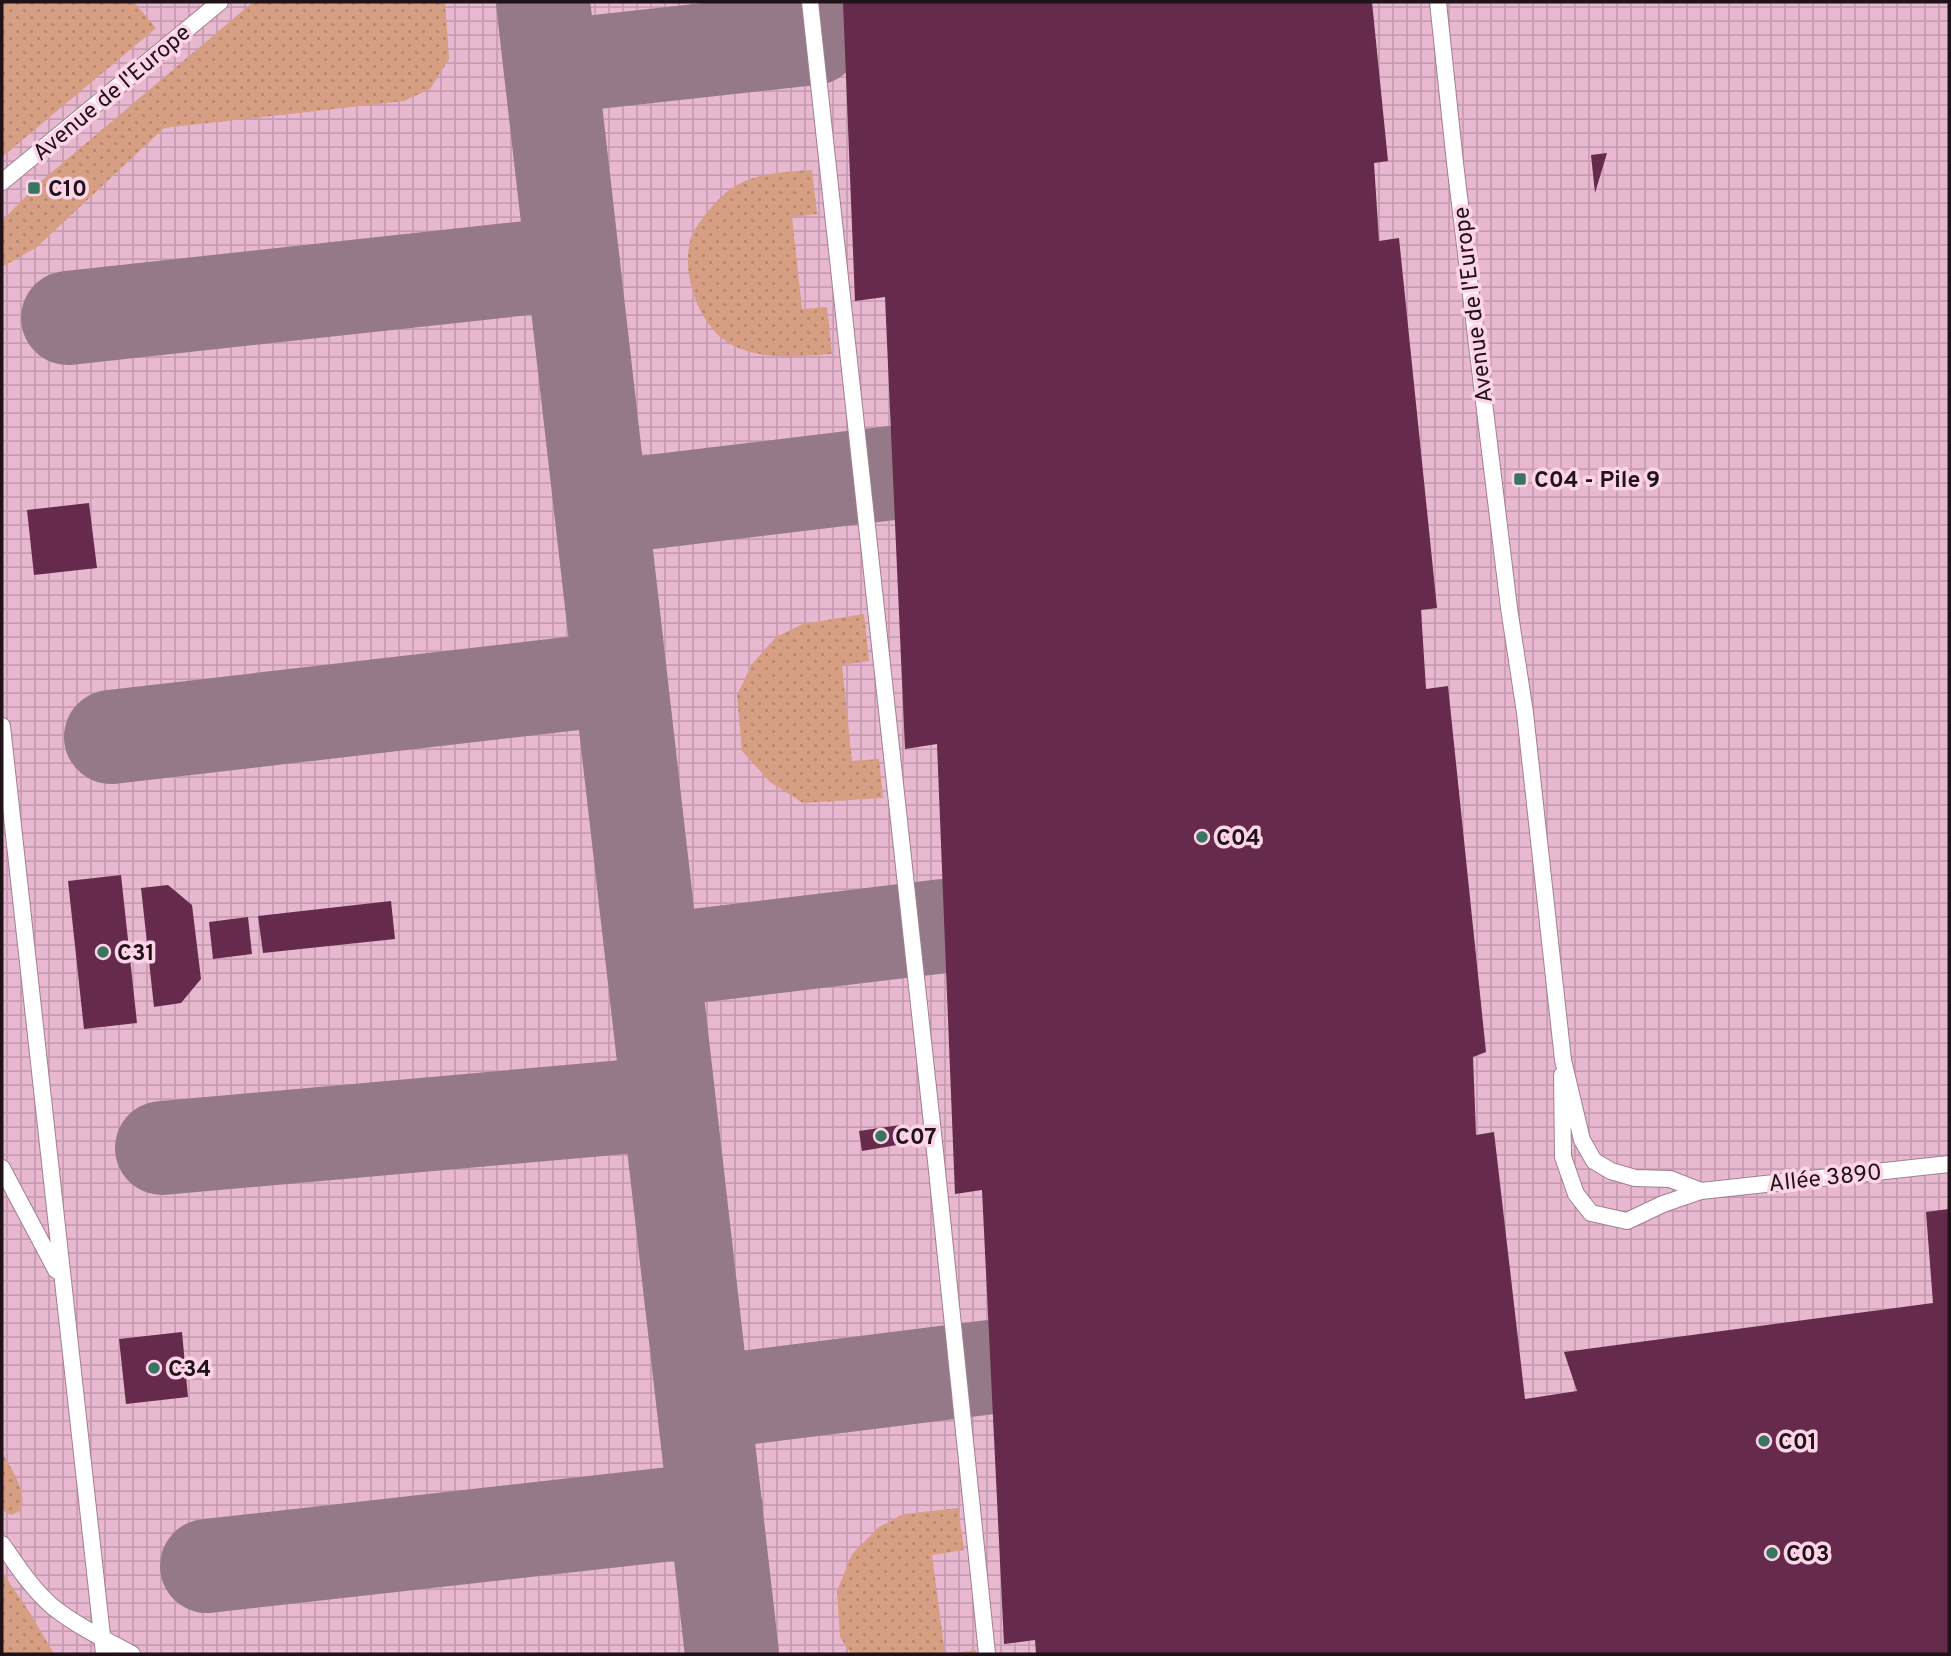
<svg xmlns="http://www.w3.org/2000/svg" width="1951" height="1656" font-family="Overpass,sans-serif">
<defs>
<pattern id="industrial-grid" width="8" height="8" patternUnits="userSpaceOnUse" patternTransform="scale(1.75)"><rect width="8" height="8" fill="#e8b8d0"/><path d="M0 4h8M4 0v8" fill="none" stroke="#c79db2"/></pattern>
<pattern id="grass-dots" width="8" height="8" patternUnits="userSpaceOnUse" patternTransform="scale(1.75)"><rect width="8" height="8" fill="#d69e83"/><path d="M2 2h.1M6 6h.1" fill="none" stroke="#b78771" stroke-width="1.8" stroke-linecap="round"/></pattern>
</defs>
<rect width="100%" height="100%" fill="#f0c7db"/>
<!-- industrial -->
<path fill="url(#industrial-grid)" d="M2 2H1949V1654H2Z"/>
<!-- grass -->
<path fill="url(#grass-dots)" d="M2 2H134L156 28 2 157Z
M253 2H445L449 59 430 89 404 101 164 128 37 247 2 267 3 220 39 183Z
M812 170 817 214 792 217 802 309 827 307 832 354C800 356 771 360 741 349 702 336 681 279 690 241 693 227 718 198 729 190 753 173 783 172 812 170Z
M864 614 869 661 842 665 852 761 879 759 883 798 803 803 770 782 742 751 737 695 752 664 776 637 803 624Z
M2 1452C11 1470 29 1491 20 1511L11 1515 2 1510Z
M958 1508 964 1550 932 1555 945 1654 976 1650V1654H851L840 1637 837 1591 852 1554 879 1527 904 1514Z
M2 1572 30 1613 54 1654H2Z"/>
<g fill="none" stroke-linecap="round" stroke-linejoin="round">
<!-- taxiway -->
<path stroke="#967988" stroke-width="94" d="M543 2 732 1654
M551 67 814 38
M68 318 573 263
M601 508 892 473
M111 737 620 678
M653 961 944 926
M162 1148 669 1103
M704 1403 991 1367
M207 1566 716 1509"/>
</g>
<!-- building -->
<path fill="#652a4c" d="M843 2H1372L1388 161 1374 163 1379 241 1399 238 1437 608 1421 610 1426 689 1448 686 1486 1052 1473 1057 1476 1135 1494 1132 1525 1399 1577 1391 1564 1352 1933 1303 1926 1212 1949 1209V1654H1036L1035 1640 1004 1644 982 1190 955 1194 937 744 905 749 885 297 855 301Z
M1607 153 1595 193 1591 155Z
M89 503 97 568 34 575 27 510Z
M121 875 137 1023 84 1029 68 881Z
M168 885 192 905 201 979 181 1003 154 1007 141 888Z
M391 901 395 939 263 953 258 916Z
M248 917 252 954 213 959 209 922Z
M900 1125 903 1144 862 1151 859 1131Z
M182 1332 188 1397 126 1404 119 1339Z"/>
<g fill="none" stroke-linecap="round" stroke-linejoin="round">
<defs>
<path id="lane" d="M810 2 936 1161 987 1654
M1438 2 1455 163 1509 608 1525 713 1563 1060 1582 1140 1594 1161 1611 1171 1635 1178 1670 1179 1701 1191
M2 182 220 2
M2 726 104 1654
M1562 1075 1563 1157 1576 1194 1591 1213 1627 1221 1663 1204 1701 1191 1949 1164
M2 1168 56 1270
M2 1544C17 1566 33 1590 53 1607 77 1626 106 1640 132 1654"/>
</defs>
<!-- lane casing -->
<use href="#lane" stroke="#a47e91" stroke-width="18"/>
<!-- lane -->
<use href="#lane" stroke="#fff" stroke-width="16"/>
</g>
<!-- markers -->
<g fill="#39755f" stroke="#fed4e8" stroke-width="2.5">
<rect x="27" y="181" width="14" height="14" rx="3.5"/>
<rect x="1513" y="472" width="14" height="14" rx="3.5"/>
<circle cx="1202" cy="837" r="7"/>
<circle cx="103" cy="952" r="7"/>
<circle cx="881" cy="1136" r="7"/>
<circle cx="154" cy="1368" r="7"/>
<circle cx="1764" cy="1441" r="7"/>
<circle cx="1772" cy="1553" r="7"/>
</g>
<g text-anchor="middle" stroke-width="7" stroke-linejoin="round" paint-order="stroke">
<!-- street labels -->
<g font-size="23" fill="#201219" stroke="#fed4e8">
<text transform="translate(111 92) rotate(-40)" y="8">Avenue de l'Europe</text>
<text transform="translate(1472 305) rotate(-97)" y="8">Avenue de l'Europe</text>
<text transform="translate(1825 1177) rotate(-6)" y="8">Allée 3890</text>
</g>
<!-- poi labels -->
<g font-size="23" font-weight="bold" fill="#201219" stroke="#fed4e8" text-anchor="start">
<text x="48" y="196">C10</text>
<text x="1534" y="487">C04 - Pile 9</text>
<text x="1216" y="845">C04</text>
<text x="117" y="960">C31</text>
<text x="895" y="1144">C07</text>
<text x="168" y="1376">C34</text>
<text x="1778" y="1449">C01</text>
<text x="1786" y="1561">C03</text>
</g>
</g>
<!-- border -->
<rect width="1951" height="1656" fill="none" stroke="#201219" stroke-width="7"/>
</svg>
